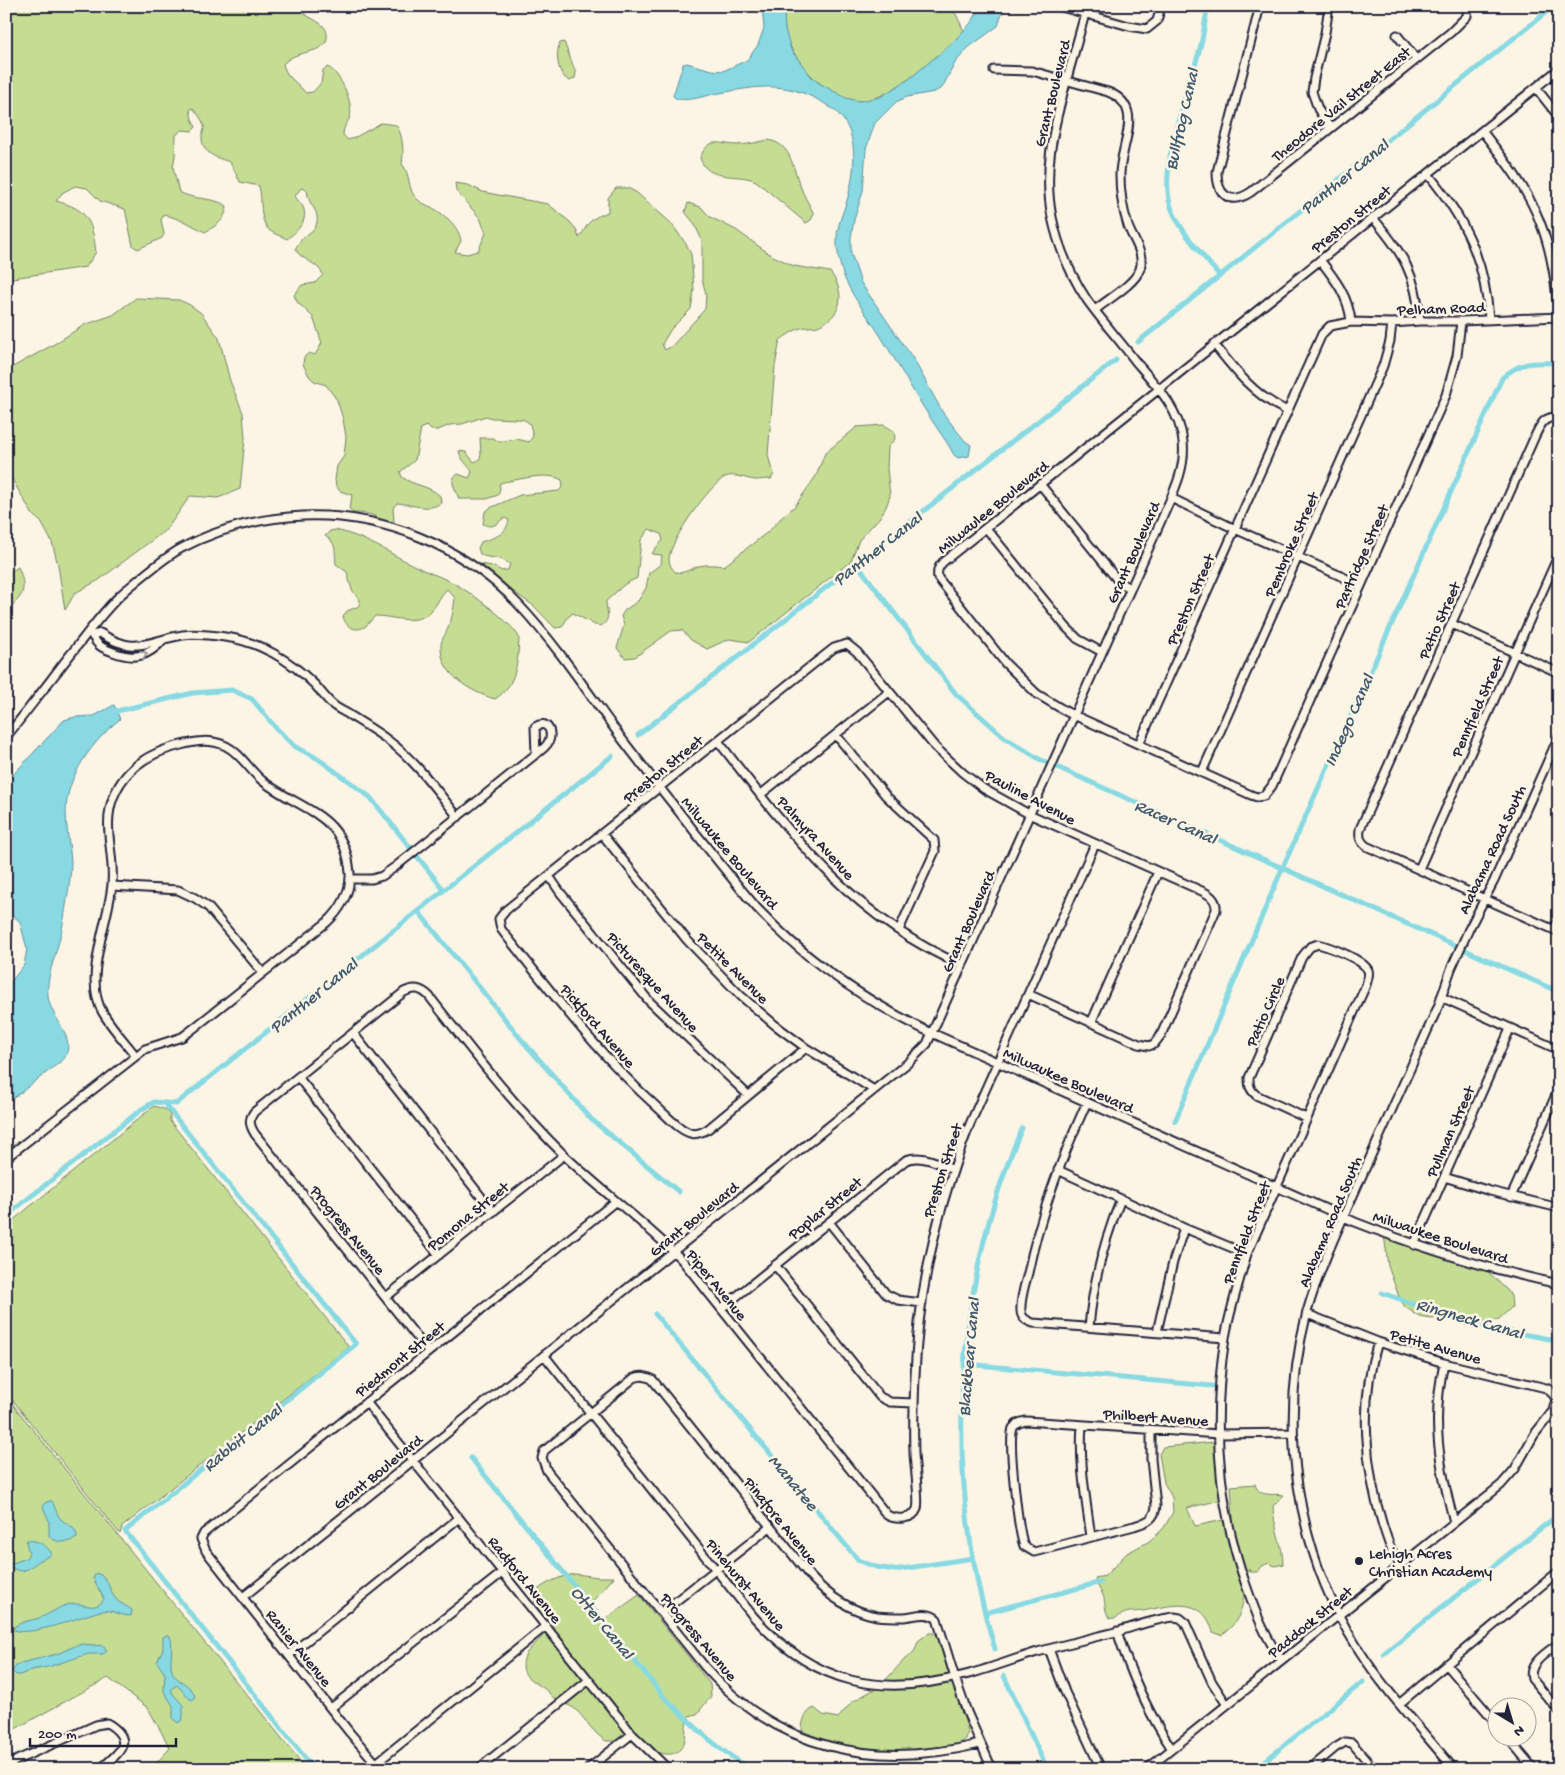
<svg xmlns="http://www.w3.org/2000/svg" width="1565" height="1775" font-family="'Gochi Hand',sans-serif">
<rect width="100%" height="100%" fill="#fcf5e5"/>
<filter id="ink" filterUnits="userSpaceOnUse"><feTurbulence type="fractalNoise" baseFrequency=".02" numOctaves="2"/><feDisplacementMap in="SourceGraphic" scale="10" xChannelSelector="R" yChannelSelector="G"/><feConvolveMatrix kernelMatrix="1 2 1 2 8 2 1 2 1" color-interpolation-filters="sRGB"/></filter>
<g filter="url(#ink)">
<!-- green -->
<path fill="#c5dd93" stroke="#748067" d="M6 6H309L301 11C307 17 315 19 321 24 324 26 327 31 327 34 329 51 307 51 297 55 291 57 287 60 283 64L285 70 288 75 306 93 313 92 321 83 323 70 328 67C340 73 354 103 350 117 347 124 343 127 343 135L348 140 354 138 381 123 396 125C403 133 404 154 402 164 411 174 407 190 417 199 421 203 427 205 431 207 444 214 459 226 461 241L455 252 467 254 478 251 486 233 480 218 456 191 455 183 468 185 483 192 498 195 548 204 570 222 576 229 579 238C590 222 587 220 608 212V198L616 188H628L637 193 671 223 686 244 691 254 694 290 691 309 671 329 662 344 665 350 672 346 705 309 706 294 702 279V240L694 223 685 212 688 203 701 207 710 217 736 230 771 255 794 266 830 272C845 291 844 314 820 325 815 328 807 326 801 328 794 330 786 336 780 340L775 366 768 455 771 467 774 474 771 479C765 479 760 480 755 480 746 479 734 473 725 477 709 486 671 539 669 558 669 564 671 567 675 572 685 574 689 569 699 566 707 564 716 565 724 566L769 531 781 518 795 506 816 476 825 453 836 444 857 427 884 425 894 431 895 439 888 447 887 468 890 496 886 507 880 517 859 540 851 561 749 642 729 639 707 649 691 640 682 630 671 631 635 657 625 658 617 648 624 625 621 616 625 610 638 601 646 588 649 573 661 564 662 555 652 554 655 549 663 540 661 534 649 529 641 540 637 578 625 584 606 601C606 612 612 619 601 626L595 625 573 613 568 617 562 627 555 628 534 606 482 570 480 564 492 566 502 571 508 570 510 564C498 555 489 560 480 554L478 548 481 542C494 537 506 536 509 520L504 518C496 524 493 529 483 524L485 512 490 508 520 495 559 491 563 486 562 480C546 471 520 480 503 482L499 484 500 489 498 495 487 499H459L453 484V478L458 474 469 478 472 472C468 464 461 461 459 451L466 452 474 462 479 460 481 455 480 438H493L500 442 517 439 529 442 533 436 530 424 525 420 518 419 492 418 486 416 462 424 450 425 438 430H431L427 426 421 428 415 460 400 472 402 477C413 486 429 485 440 496L441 503C429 512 411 504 397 503L393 508 394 521 389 524C384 522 382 520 378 518 371 513 361 513 353 513L349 508 351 502 352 495 340 491 336 486 335 480 337 466 344 456 346 437 343 419 337 400 326 385 314 381 309 376 303 364 304 357 309 353 315 355 322 343 313 317 297 302 294 295 302 285 315 283 323 275C318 262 302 261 295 249L301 240 315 228C320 217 316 211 310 202 308 198 308 194 307 190L301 188 295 196C297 200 301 203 303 207 309 221 297 231 287 239 282 236 273 234 269 230 258 219 263 199 259 186L240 182 230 162C217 158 202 154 202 137 202 133 205 130 204 125 202 119 197 113 193 108L190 110 192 119 196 127 192 131 182 130 176 135 175 156 173 167 179 192C196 201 211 196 227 206 225 221 217 225 205 232L188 223 164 214 161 220 164 234 162 238 138 249 133 246 125 209 100 201 87 188 75 186 62 193 56 201C88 209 92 221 96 252L86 267 6 279Z
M787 6H952L964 31C943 53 891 100 861 101 838 102 816 82 803 66 792 51 785 40 784 21 784 18 783 16 784 13 785 11 786 9 787 6Z
M564 42 576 73 575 78 570 81C557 76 555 53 560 43Z
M768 140C792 144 792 167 800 185 803 195 809 204 814 214L811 220 806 223 756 181C738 172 708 183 700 158 709 136 718 144 736 145 747 145 758 142 768 140Z
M136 298 179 300 190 305 201 313 219 338 230 381 243 413 245 438 240 489 218 498 190 496 167 529 99 580 75 593 65 610 58 565 52 542 41 522 33 515 6 469V378L11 368 56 343 84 325 113 315Z
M335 530C362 535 391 554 415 566 426 572 437 575 447 580 464 587 511 621 519 637 518 661 517 685 495 699 470 692 440 674 441 646 441 639 446 634 448 628 452 619 454 608 455 598L447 589C440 595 438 604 431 611 416 627 394 616 375 616 372 619 369 623 366 626 356 633 345 627 343 616L347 611 359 606 360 600 352 590 347 572 336 564C334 552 338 543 325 536L330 531Z
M18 567C27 588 25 596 6 610V575Z
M154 1106 167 1110 170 1115V1121L348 1346V1348L122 1527 120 1534 6 1392V1226Z
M1384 1234 1484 1268 1508 1291 1511 1296 1512 1307 1499 1319 1488 1322 1448 1317 1431 1319 1420 1317 1405 1307 1399 1297 1388 1266Z
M6 1396 305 1767 302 1769H151L170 1748 148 1708 108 1678 6 1734V1547L11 1540 6 1531Z
M1214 1442 1221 1500 1187 1508 1195 1526 1233 1518 1231 1486 1255 1484C1259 1498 1271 1493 1284 1495L1273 1506C1273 1526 1283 1544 1283 1564L1275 1566 1269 1563 1262 1566 1258 1572H1250L1249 1569C1241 1595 1248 1618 1221 1635L1213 1632C1203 1594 1169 1606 1143 1611 1137 1612 1129 1611 1123 1614 1116 1617 1118 1619 1109 1618 1105 1611 1105 1605 1104 1598 1102 1591 1096 1586 1095 1578L1105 1576 1127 1553 1148 1542 1160 1532 1165 1526 1173 1512 1172 1497 1164 1483 1159 1454 1163 1447Z
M576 1574 598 1577H614L591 1603 604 1620 639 1595 710 1684 711 1696 697 1714 689 1716C684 1726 687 1734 684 1743 673 1769 641 1743 628 1734L614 1741H606C592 1732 588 1722 577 1711 571 1705 564 1704 557 1700 552 1698 550 1693 546 1690 535 1681 519 1678 524 1659 527 1646 543 1642 546 1628 548 1617 533 1608 533 1594 544 1583 560 1576 576 1574Z
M929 1633H934L938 1636 968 1731 966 1739 956 1746 932 1755 849 1749 802 1731C802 1721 805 1712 814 1708L823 1715 838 1718 852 1702 880 1686 905 1659 911 1655 915 1650 918 1641Z"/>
<!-- water -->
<path fill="#88d9e2" stroke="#5f909f" d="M762 6H787L784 13 785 29 791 50 811 76 819 83 846 98 859 101 880 97 909 79 951 44 970 24 982 6H1004L998 26 968 48 955 63 942 88 934 92 907 97 896 102 875 123 866 149 863 191 854 220 851 237V253L861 283 914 360 943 413 965 441 971 445 969 456 958 458 954 455C947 441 937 429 929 416 911 389 896 360 878 332 863 309 844 287 839 259 837 249 836 239 838 229 840 218 845 208 848 197 856 166 860 127 830 107 787 79 761 86 714 94 702 97 689 101 677 99L673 96 683 64 687 63 712 70 723 71 747 60 758 45 764 28Z
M114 705 120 719C93 741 66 776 66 812 66 829 70 845 71 862 71 874 69 887 67 899 65 913 63 927 59 941 55 959 46 976 48 996 50 1018 78 1037 64 1059L6 1104V988L24 965 27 949 20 922 6 909V795L11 787 10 778 64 720 75 717 94 716Z
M49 1501H52C55 1507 57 1516 62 1520 69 1526 77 1527 77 1538 69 1543 57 1544 49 1536V1521L43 1507 45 1503Z
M27 1540C37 1540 47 1545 52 1554 48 1557 45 1558 41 1560 27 1568 25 1577 8 1565L26 1558 29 1553 26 1542Z
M96 1573C109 1576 108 1589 115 1598 119 1603 127 1606 132 1610L131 1616C120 1616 112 1609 101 1611 80 1616 34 1637 14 1630V1627C22 1621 30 1621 39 1618 51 1614 60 1605 72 1604 83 1602 96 1613 104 1599L93 1578Z
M167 1635 170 1636C175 1648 167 1666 174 1675 181 1684 193 1685 195 1698L191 1700 177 1685 171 1689 173 1694 183 1705V1719L178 1723 173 1719V1706L164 1691 165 1674 157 1662 163 1649V1637Z
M83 1644 104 1646 107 1651 103 1654H88L48 1667 32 1670 20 1675H16L12 1671 17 1665 21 1663 57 1654 77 1645Z"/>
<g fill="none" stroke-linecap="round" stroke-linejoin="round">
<!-- canal -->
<path stroke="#88d9e2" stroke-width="5" d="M1208 6C1205 19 1204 32 1201 44 1190 88 1161 156 1169 200 1174 225 1204 257 1220 276
M1138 342 1550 9
M857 564 956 694 1004 737 1039 759 1559 992
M113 716 117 711 193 693 232 690 252 699 276 728 294 746 317 758 370 797 444 890
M638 735 1116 360
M418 911 521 1039 591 1119 679 1192
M164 1103 356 1344 125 1531 309 1763 301 1769
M1175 1121 1282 869 1502 378C1521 361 1534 362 1559 363
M6 1216 142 1109 154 1102 176 1104 612 756
M1382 1293C1418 1305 1456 1321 1493 1329 1515 1333 1537 1336 1559 1341
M655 1314 858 1560 876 1567 894 1570 973 1558
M965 1364 1212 1386
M471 1458 665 1698C693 1725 717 1750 752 1769
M985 1613 1101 1582
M995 1649C943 1481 952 1290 1022 1128
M1383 1654 1559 1514
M1004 1676 1047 1769
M1255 1769 1363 1682"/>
<defs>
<path id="minor" d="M1058 6 1129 26 1147 29 1157 21 1161 6
M1260 6 1217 172C1217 195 1230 206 1251 192L1451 32 1467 16 1468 6
M1329 6 1325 33 1314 78 1312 92 1318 109 1330 128
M1397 35 1416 59
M994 70 1032 71 1108 92C1147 107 1119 146 1120 176 1120 193 1123 210 1128 226 1133 240 1145 253 1140 269 1135 284 1107 300 1095 310
M1536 88 1559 117
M1482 131C1504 159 1527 188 1540 222 1552 252 1556 285 1559 317
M1428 174C1465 219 1485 260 1489 319
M1373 218C1403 253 1416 274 1420 321
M1320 260C1335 279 1349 297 1351 322
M1461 321 1457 356 1446 395 1272 786 1264 796 1257 797 1251 795 1067 712 1037 694 1006 664 938 578C937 571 938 567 943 562L1559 69
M1214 344C1236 372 1255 396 1287 411
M1559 416C1543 418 1542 422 1535 436L1360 829C1359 837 1360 841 1366 846L1559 932
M1040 484 1115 577 1119 582 1130 588
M1171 498 1235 529 1361 585
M986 528 1066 627 1078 639 1102 652
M1452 624 1559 673
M89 632C94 636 94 641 99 645 102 648 108 650 113 652 134 660 148 657 163 640
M93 635 100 633C136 656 146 641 183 635 196 633 211 635 225 637 258 641 290 660 314 684 320 690 325 698 332 704 336 708 343 711 348 714 362 723 376 731 389 741 417 762 437 791 458 817
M836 735 886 796 934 840 935 851 899 930
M6 737C28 710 49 682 70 655 88 633 105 608 126 590 143 576 161 560 180 549 217 529 261 518 303 516 383 513 463 546 518 604 557 645 589 694 622 739 647 772 673 804 698 836 717 860 736 884 756 907 804 959 861 998 923 1029L1355 1222C1424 1249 1486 1269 1559 1284
M718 741C788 831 853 919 962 965
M1139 744 1322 334 1330 326 1351 322 1392 323 1420 321H1461L1559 317
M1202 772 1383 366 1390 341 1392 323
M760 795 889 692
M602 834 687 940 741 996 775 1025 806 1048 874 1090
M1419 869 1559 554
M549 876 560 892 649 1001 748 1095
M350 879H372L382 876 395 867 536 754 535 727C547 719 554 732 548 743 545 748 540 751 536 754
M112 886 178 890 195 898 208 907 263 973
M1554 930 1559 918
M1441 997 1559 1050
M1091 1023 1158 872
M353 1033 493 1212
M806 1048 708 1129C703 1132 696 1135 690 1133 678 1129 667 1116 657 1107 599 1055 553 994 504 933L501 929 499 919 506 910 811 666 834 648 847 644 857 652 935 747 963 773 984 789 1029 814 1204 892C1212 896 1217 901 1216 910L1161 1035 1154 1044 1149 1046 1139 1044 1028 994
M298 1077 439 1255
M1087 1102C1062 1157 1040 1213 1028 1273 1025 1284 1020 1299 1021 1311 1021 1318 1027 1321 1033 1323L1225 1338
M6 1158 145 1049 182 1037 189 1032 326 923C340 911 351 892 350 873 345 814 304 812 264 782 250 772 242 754 226 746 210 739 197 741 181 745 151 752 125 767 113 798 102 827 115 855 112 884 109 922 82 979 103 1013 112 1028 125 1042 135 1055
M1058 1170 1184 1228 1247 1254
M1444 1177 1490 1191 1559 1208
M1511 1197 1559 1088
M829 1222 886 1294 898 1300 922 1303
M1414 1245 1510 1029
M775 1265 880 1397 890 1402 914 1403
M386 1297 564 1155
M722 1308 906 1160C922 1154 939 1163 953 1170
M1307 1314 1378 1342 1444 1363 1546 1388 1550 1390 1556 1399
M1089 1327C1093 1284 1105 1238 1121 1199
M1157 1332 1173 1262 1184 1228
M1378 1342C1359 1400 1365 1469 1383 1526 1388 1540 1391 1554 1401 1564
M428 1351 255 1134C250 1126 248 1120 254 1112L404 992C414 987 421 988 429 996 472 1051 515 1107 565 1156 603 1192 645 1223 682 1260L887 1515C895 1520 913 1520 917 1509 920 1501 914 1463 914 1452 913 1426 914 1401 915 1376 918 1290 939 1203 970 1124L1095 844
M544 1355 753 1616C815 1686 882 1698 969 1674 991 1668 1012 1660 1034 1653 1062 1645 1091 1638 1119 1631 1137 1626 1155 1619 1174 1617L1180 1618 1185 1622 1212 1682 1227 1705
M1444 1363C1431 1421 1439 1465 1454 1522
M366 1402 632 1734 668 1769
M1082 1425C1079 1462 1086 1500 1091 1537
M1151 1431V1459L1156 1506C1155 1520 1146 1522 1134 1526L1042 1550 1034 1552 1024 1546C1018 1530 1008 1441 1013 1428 1016 1423 1021 1422 1026 1421L1219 1434 1293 1433
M243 1597 909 1062 927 1044 1164 514C1174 491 1186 468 1183 442 1180 410 1156 385 1136 362 1120 341 1102 321 1087 300 1070 274 1058 246 1052 217 1043 172 1053 130 1065 86 1072 60 1080 33 1087 6
M662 1612 770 1527
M1117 1631C1130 1672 1148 1713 1172 1749
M1559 1643C1548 1652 1527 1663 1532 1679L1559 1711
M1049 1649 1065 1692 1101 1769
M289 1655 459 1518
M1282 1660C1265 1638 1255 1611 1246 1585 1218 1506 1212 1421 1225 1338 1230 1310 1239 1281 1247 1254L1366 985C1367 980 1370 975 1368 970 1362 959 1330 947 1318 944L1310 947 1302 957 1249 1078C1249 1086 1250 1090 1256 1095L1306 1118
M1446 1664 1498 1725
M1399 1704 1559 1571
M331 1708 503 1572
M1508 1738 1534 1769
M980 1744C875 1769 778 1751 705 1667L547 1471 542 1458 544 1451 634 1378C641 1375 645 1376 652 1379L809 1575C827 1595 850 1611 877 1616 886 1617 895 1617 904 1617 915 1616 928 1611 937 1619L955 1678 967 1712 992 1769
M6 1767 17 1760 96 1725 107 1723C137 1741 118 1754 100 1769
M369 1769 546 1626
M381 1769 350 1733 206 1551 201 1539 204 1533 616 1201
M478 1769 589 1680
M588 1769 632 1734
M1147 1769 1501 1485 1515 1469 1534 1435 1553 1411 1556 1399
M1310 1769 1335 1748 1345 1742 1352 1743 1374 1769
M1454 1769C1421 1729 1385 1691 1357 1647 1295 1549 1278 1424 1307 1312 1320 1266 1341 1223 1360 1180 1386 1122 1412 1065 1438 1007L1451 969 1469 929 1494 881 1559 736"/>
</defs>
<!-- minor casing -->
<use href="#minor" stroke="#22223b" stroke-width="11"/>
<!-- minor -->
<use href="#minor" stroke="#fcf5e5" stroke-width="7"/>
</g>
<!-- one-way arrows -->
<defs><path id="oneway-chevron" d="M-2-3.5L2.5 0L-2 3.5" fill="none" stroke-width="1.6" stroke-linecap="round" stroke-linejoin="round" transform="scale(1.25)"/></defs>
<use stroke="#9a9698" href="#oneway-chevron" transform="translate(144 654) rotate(-20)"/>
</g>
<!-- markers -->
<circle fill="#22223b" stroke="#fcf5e5" stroke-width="2" cx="1359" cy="1561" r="5"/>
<g text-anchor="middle" stroke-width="5" stroke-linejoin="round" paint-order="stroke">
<!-- street labels -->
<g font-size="16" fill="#22223b" stroke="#fcf5e5">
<text transform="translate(1051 93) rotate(-76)" y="6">Grant Boulevard</text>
<text transform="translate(1340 103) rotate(-39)" y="6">Theodore Vail Street East</text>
<text transform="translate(1350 218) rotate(-39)" y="6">Preston Street</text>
<text transform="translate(1441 307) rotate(-2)" y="6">Pelham Road</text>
<text transform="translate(992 506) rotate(-39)" y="6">Milwaulee Boulevard</text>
<text transform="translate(1290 544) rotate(-66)" y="6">Pembroke Street</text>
<text transform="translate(1132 552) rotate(-66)" y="6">Grant Boulevard</text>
<text transform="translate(1360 556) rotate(-66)" y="6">Partridge Street</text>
<text transform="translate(1189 599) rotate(-66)" y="6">Preston Street</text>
<text transform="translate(1438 620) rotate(-66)" y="6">Patio Street</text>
<text transform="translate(1476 706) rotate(-66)" y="6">Pennfield Street</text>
<text transform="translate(662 768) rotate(-39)" y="6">Preston Street</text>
<text transform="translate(1031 796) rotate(28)" y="6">Pauline Avenue</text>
<text transform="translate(817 837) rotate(48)" y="6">Palmyra Avenue</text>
<text transform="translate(1491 849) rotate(-65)" y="6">Alabama Road South</text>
<text transform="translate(731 852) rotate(50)" y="6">Milwaukee Boulevard</text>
<text transform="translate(967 921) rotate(-66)" y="6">Grant Boulevard</text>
<text transform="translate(734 967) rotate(45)" y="6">Petite Avenue</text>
<text transform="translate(654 981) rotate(48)" y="6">Picturesque Avenue</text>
<text transform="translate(1264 1011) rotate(-66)" y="6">Patio Circle</text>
<text transform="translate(599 1025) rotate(49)" y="6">Pickford Avenue</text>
<text transform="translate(1069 1079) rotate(24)" y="6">Milwaukee Boulevard</text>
<text transform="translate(1449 1131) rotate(-66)" y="6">Pullman Street</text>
<text transform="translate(941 1170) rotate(-72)" y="6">Preston Street</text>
<text transform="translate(824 1207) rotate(-39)" y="6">Poplar Street</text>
<text transform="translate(467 1215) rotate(-39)" y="6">Pomona Street</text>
<text transform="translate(693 1218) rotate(-39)" y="6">Grant Boulevard</text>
<text transform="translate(1329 1221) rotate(-67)" y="6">Alabama Road South</text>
<text transform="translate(349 1229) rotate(51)" y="6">Progress Avenue</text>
<text transform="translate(1245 1232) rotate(-69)" y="6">Pennfield Street</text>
<text transform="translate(1441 1236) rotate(18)" y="6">Milwaukee Boulevard</text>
<text transform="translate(718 1284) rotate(51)" y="6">Piper Avenue</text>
<text transform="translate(1436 1345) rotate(16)" y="6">Petite Avenue</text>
<text transform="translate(399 1358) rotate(-39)" y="6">Piedmont Street</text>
<text transform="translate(1156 1416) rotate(4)" y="6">Philbert Avenue</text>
<text transform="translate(377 1471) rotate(-39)" y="6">Grant Boulevard</text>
<text transform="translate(782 1520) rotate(51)" y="6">Pinafore Avenue</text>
<text transform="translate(526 1579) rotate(51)" y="6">Radford Avenue</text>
<text transform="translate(747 1584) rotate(50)" y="6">Pinehurst Avenue</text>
<text transform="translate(1309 1621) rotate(-39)" y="6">Paddock Street</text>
<text transform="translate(700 1636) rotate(50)" y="6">Progress Avenue</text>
<text transform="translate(300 1647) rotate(51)" y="6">Ranier Avenue</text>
</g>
<!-- poi labels -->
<g font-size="16" fill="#22223b" stroke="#fcf5e5" text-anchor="start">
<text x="1369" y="1558">Lehigh Acres<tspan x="1369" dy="18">Christian Academy</tspan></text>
</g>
<!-- water labels -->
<g font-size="18" font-style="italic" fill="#41596d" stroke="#fcf5e5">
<text transform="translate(1181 119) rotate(-77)" y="6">Bullfrog Canal</text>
<text transform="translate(1344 176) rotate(-39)" y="6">Panther Canal</text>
<text transform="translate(877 548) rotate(-38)" y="6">Panther Canal</text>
<text transform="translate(1348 720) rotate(-66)" y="6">Indego Canal</text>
<text transform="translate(1176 821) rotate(24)" y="6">Racer Canal</text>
<text transform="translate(313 995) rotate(-39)" y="6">Panther Canal</text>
<text transform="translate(1470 1318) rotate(16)" y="6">Ringneck Canal</text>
<text transform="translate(968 1357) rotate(-85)" y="6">Blackbear Canal</text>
<text transform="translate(242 1437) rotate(-39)" y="6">Rabbit Canal</text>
<text transform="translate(794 1482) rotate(50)" y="6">Manatee</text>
<text transform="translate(603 1622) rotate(51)" y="6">Otter Canal</text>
</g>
</g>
<!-- margin -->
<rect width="1565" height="1775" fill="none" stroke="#fcf5e5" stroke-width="25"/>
<rect x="12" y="12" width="1540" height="1750" fill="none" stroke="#22223b" stroke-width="2" filter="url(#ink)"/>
<!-- north arrow -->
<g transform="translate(1512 1722) rotate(142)"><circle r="24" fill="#fcf5e5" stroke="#a5a1a1"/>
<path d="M0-4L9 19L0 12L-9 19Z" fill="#22223b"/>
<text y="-8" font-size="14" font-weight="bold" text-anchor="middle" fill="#22223b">N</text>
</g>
<!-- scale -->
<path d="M30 1738v8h146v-8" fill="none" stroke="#22223b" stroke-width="2.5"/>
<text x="38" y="1738" font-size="15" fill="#22223b" stroke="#fcf5e5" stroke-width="4" paint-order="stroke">200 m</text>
</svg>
